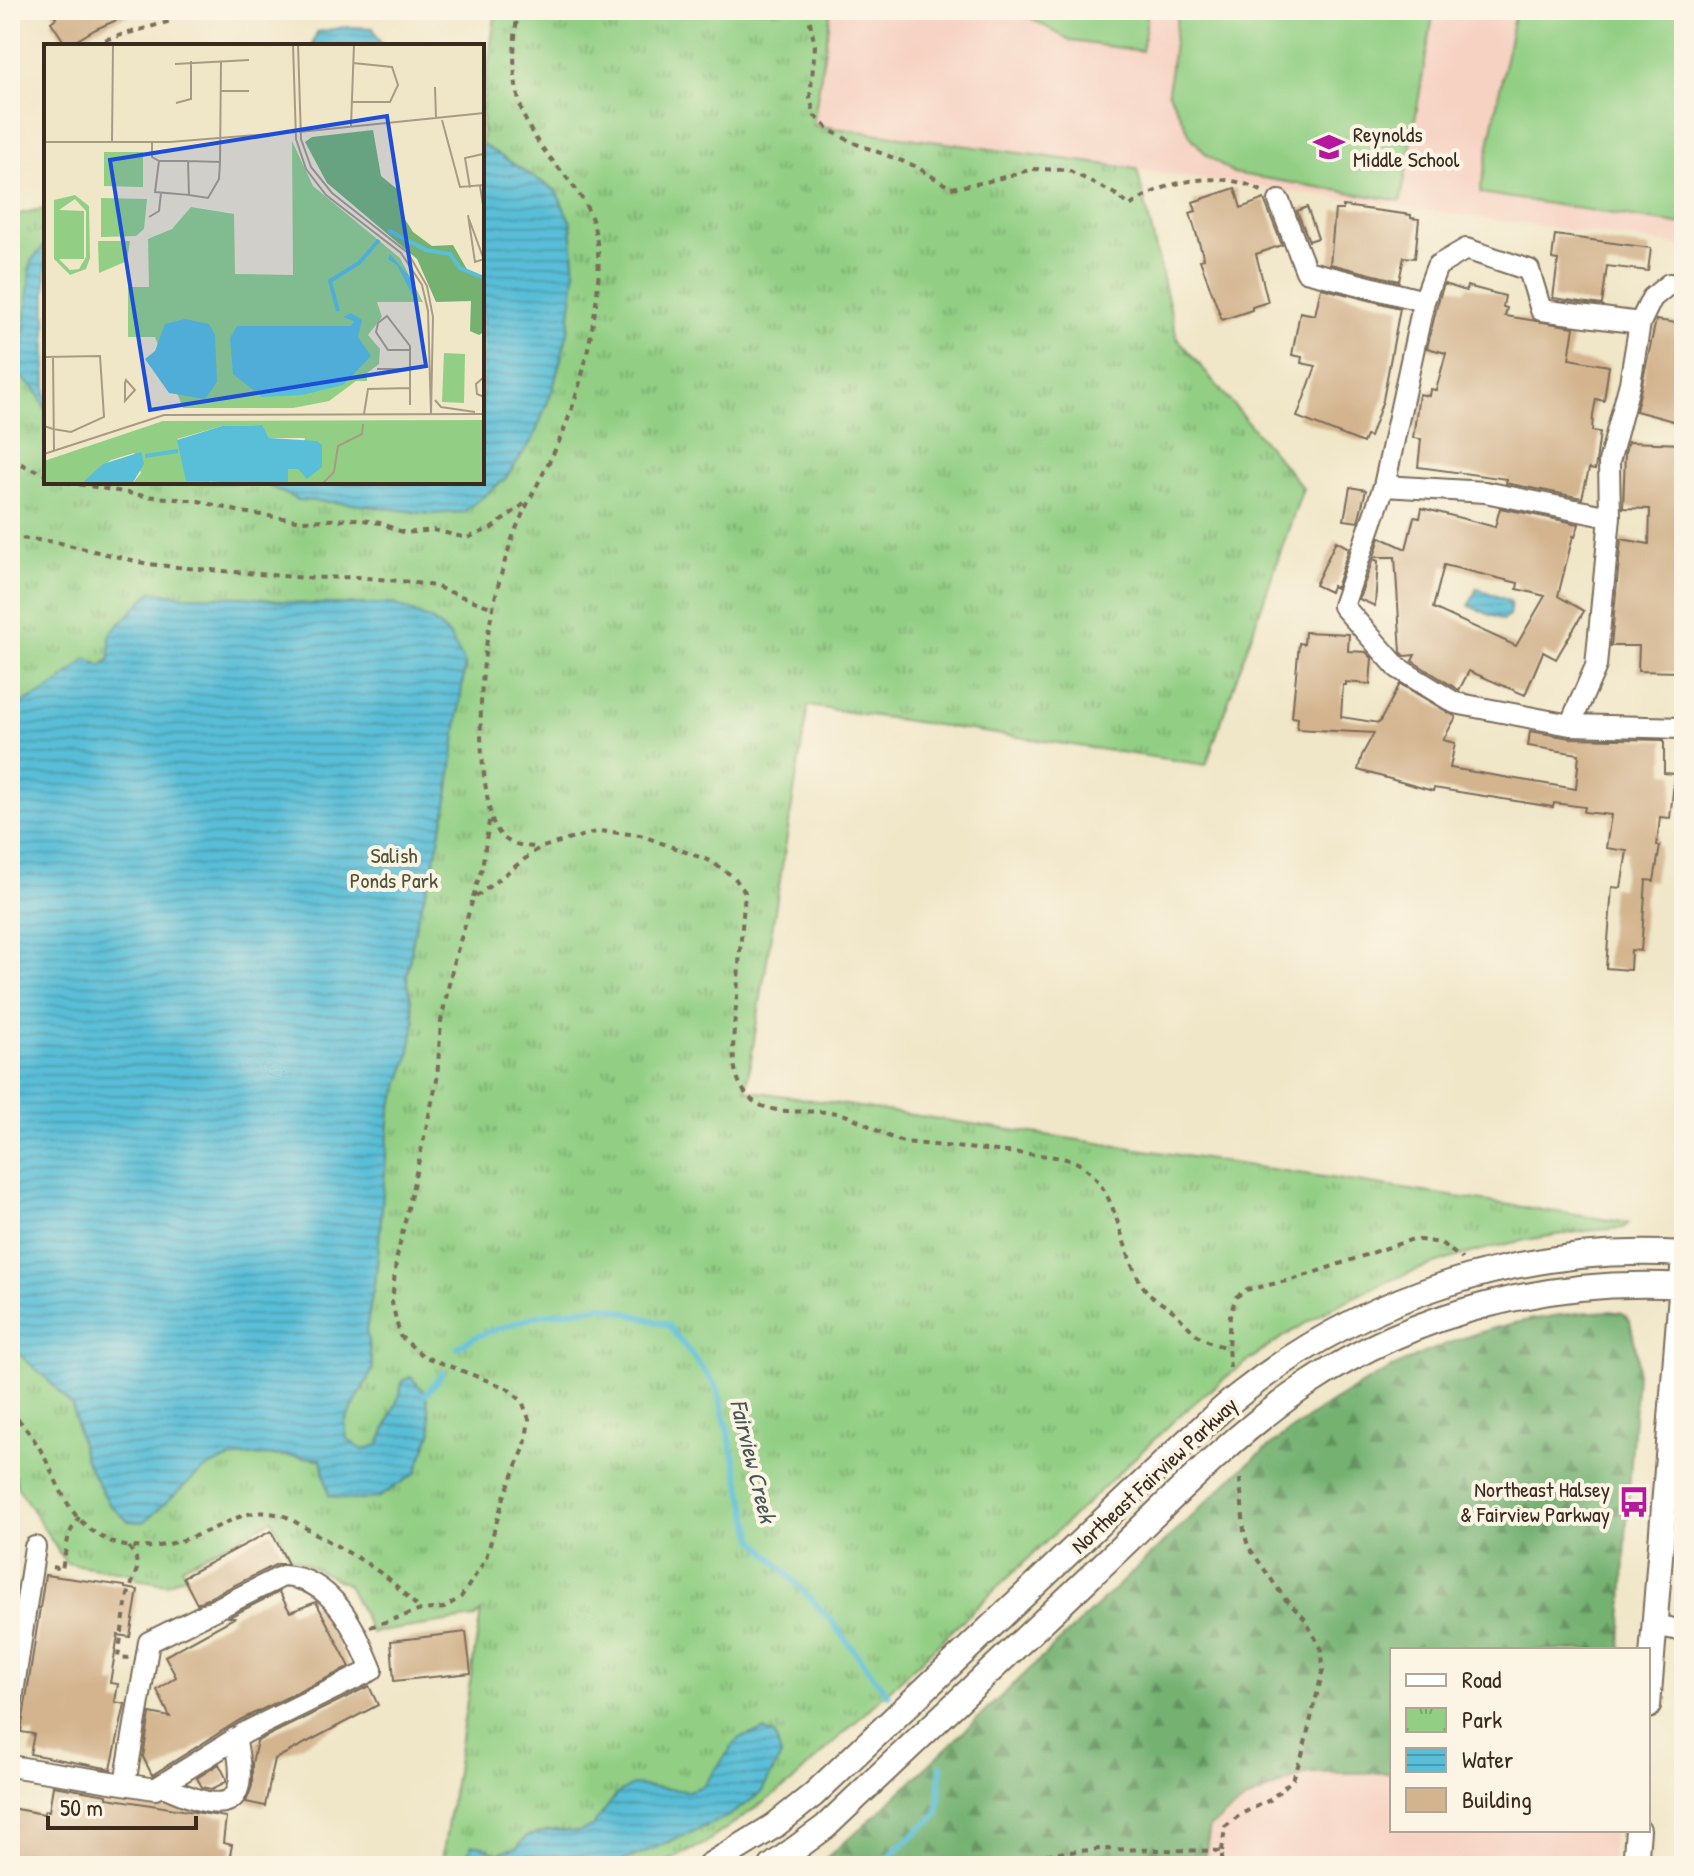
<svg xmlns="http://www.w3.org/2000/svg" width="1694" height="1876" font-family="'Patrick Hand',sans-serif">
<defs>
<pattern id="forest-firs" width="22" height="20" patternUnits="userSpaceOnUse" patternTransform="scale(2)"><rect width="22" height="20" fill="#75b272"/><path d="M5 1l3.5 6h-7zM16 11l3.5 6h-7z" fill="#61915d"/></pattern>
<pattern id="park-tufts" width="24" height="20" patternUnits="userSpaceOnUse" patternTransform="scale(2)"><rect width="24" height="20" fill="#92cf84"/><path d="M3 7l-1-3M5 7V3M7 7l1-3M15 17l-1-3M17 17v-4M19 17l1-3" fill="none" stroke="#78a86b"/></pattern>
<pattern id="water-rules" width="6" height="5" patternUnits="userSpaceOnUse" patternTransform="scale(2)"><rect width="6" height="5" fill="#59bed7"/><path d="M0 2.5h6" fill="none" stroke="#4b9bae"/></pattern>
</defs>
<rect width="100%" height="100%" fill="#fcf5e5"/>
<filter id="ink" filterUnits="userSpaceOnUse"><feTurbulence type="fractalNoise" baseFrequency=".0125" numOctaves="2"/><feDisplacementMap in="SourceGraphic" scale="16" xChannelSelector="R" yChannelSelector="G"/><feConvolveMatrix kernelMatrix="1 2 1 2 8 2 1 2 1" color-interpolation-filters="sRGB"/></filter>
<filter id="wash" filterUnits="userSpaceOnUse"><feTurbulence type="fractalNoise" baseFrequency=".006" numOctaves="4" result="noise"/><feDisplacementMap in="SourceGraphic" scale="32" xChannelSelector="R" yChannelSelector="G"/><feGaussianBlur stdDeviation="1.8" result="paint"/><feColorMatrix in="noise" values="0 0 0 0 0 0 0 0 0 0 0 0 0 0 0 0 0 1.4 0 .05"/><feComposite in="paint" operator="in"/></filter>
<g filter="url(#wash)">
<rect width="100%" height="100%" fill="#f0e6c8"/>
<!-- built -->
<path fill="#f6d2c3" d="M831 10H1684V246L812 125Z
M1308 1773H1392V1830H1613L1611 1866H1203L1210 1827 1246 1800Z"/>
<!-- forest -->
<path fill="url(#forest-firs)" stroke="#586e48" stroke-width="2" d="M1610 1311 1623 1313 1630 1321 1638 1358 1626 1537 1621 1650H1392V1773H1308L1246 1800 1210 1827 1203 1866H817L879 1812 1236 1474C1340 1384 1469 1314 1610 1311Z"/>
<!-- park -->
<path fill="url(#park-tufts)" stroke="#667c51" stroke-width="2" d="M496 10H831L813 125 1137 169 1177 338 1303 488 1206 765 808 706 746 1090 1629 1223 1623 1228C1449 1239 1312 1300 1181 1414L791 1783 704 1844 659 1866H441L481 1612 474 1618 372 1633 348 1585 290 1556 272 1520 182 1567 186 1575 167 1584 135 1579V1574L66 1563 17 1486 16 1476 10 1474V216L46 208V482H482V109Z"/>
<!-- pitch -->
<path fill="#92cf84" stroke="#667c51" stroke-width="2" d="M1017 10H1148L1142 51 1071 41Z
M1178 10H1434L1401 201 1233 173 1207 155 1191 137 1168 91Z
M1515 10H1684V225L1480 193Z"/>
<!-- water -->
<path fill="url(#water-rules)" stroke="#4a747a" stroke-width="2" d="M346 27 373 28 382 46H312L317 32Z
M482 144 556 191 571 223 575 275 568 332 553 389 533 439 505 479 464 512 431 514 345 503 298 500 262 483 176 482H482Z
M46 244V410L36 390 20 376 31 261Z
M1477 588 1511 602 1509 616 1503 620 1469 606Z
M152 591 183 596 246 597 308 604H394L433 621 449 635 465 664 447 805 431 875 416 923 407 976 415 1022 409 1057 390 1111 377 1266 366 1331 373 1369 345 1422 347 1439 363 1450 379 1445 400 1394 402 1381 411 1377 426 1394 432 1431 416 1473 378 1498 351 1500 329 1496 321 1459C288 1456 234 1449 206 1469 183 1484 166 1505 144 1522L128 1521 109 1504 84 1458 72 1406 47 1379 10 1346V706C42 699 63 680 87 658L101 666 110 659V634Z
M764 1730 775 1736 781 1756 761 1793 727 1817 612 1866H470C465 1859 468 1852 472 1845H479L497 1853 517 1847 527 1836 550 1830 578 1832 592 1827 617 1794 633 1785 688 1791 703 1786 739 1738Z"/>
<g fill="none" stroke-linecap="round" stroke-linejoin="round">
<!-- stream -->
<path stroke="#59bed7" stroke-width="6" d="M458 1347 477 1336 536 1316 603 1306 668 1325 717 1387 754 1539 831 1620 888 1695
M426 1394 443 1373
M878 1866 938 1814 941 1766"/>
</g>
<g id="blocks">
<!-- building -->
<path fill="#d3b48e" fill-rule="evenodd" d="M51 10H140L96 29 67 46 51 22 56 18Z
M1235 188 1241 208 1264 199 1282 245 1256 254 1268 302 1252 307V310L1222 320 1200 260 1204 259 1190 213 1196 211 1193 202Z
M1343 206 1411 215V218L1419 219 1415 258 1404 257 1399 281 1330 264 1335 210H1343Z
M1307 207 1318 238 1309 241 1297 211Z
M1555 235 1651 248 1648 271 1607 266 1602 305 1553 298 1558 260 1552 259Z
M1444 284 1466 291 1467 286 1505 296 1503 307 1507 308 1505 316 1574 327 1569 359 1609 366 1604 401 1596 399 1593 415 1592 431 1600 432 1595 470 1589 469 1582 498 1506 483 1507 479 1418 467 1421 439 1413 438 1419 394 1429 396 1430 389 1436 390 1446 353 1427 348 1437 305Z
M1321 288 1400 308 1383 400 1370 437 1366 436 1363 443 1297 417 1316 366 1301 363 1302 357 1292 355 1300 312 1315 315Z
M1656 320 1684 324V424L1636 411Z
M1628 442 1684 444V614L1683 661H1678V672L1638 671 1639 646H1611L1621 539 1649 544 1650 509 1623 508 1625 453Z
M1350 487 1366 490 1358 522 1344 520Z
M1422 508 1495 527 1500 508 1579 524 1575 537 1573 536 1558 596 1584 611 1556 659 1543 652 1525 695 1469 671 1459 690 1412 661 1415 655 1405 656 1401 652 1395 557H1374L1380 537 1406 549 1414 517 1420 518ZM1444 565 1518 583 1517 589 1545 596 1516 646 1433 608Z
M1336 541 1349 548 1336 588 1332 586 1330 592 1315 585Z
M1373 559 1378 561 1375 606 1359 599Z
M1305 632 1349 634 1348 651 1366 652 1372 658 1370 684 1346 682V685H1343L1341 717 1379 723 1400 684 1456 717 1443 740 1455 743 1450 768 1576 789 1579 754 1528 746 1530 731 1570 738 1664 740V773L1675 774 1670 818 1660 817 1657 846H1660L1654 881 1646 880 1641 951 1631 950 1630 970 1606 968 1612 887 1621 888 1627 851 1606 848 1611 815 1584 812 1585 807 1554 803 1553 807 1434 788 1433 791 1358 770 1362 755 1374 733 1297 729 1298 718 1292 717 1299 643 1304 644Z
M271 1531 288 1564H277L197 1604 183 1577Z
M45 1575 125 1586V1588L138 1590 130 1637 118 1635 110 1683 118 1684 115 1702 125 1704 111 1769 30 1754 34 1734 21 1732Z
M279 1592 290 1612 316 1602 350 1667 240 1720 152 1775 143 1757 150 1713 170 1717 157 1690 176 1677 165 1656 234 1618 229 1617Z
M466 1632 471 1673 394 1681 391 1641Z
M369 1686 378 1705 275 1759 265 1806 246 1802 252 1786V1763L257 1741Z
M219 1764 226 1778V1782L212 1789 202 1787 197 1778Z
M53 1786 107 1795V1798L226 1817 223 1843 232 1845 228 1866H40L10 1861V1808L44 1814 45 1810 49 1811Z"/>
</g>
</g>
<g filter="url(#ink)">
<use href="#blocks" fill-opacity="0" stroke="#7a6c5a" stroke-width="2"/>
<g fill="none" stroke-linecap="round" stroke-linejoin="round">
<defs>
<path id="minor" d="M1279 201 1306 271 1424 301
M1684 286 1669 284 1652 298 1640 323 1541 310 1529 270 1466 249 1437 266 1424 301 1384 486 1485 492 1610 517 1596 666 1570 725 1684 728
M1384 486 1343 606 1398 668 1455 703 1570 725
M1610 517 1609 462 1630 383 1640 323
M1654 1625 1684 1631
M10 1713 35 1547
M10 1766 155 1789 246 1732 372 1670C355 1629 333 1578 283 1576L149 1642 125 1784
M161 1785C220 1812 253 1817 235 1738"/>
<path id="major" d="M1648 1706 1683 1269
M709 1866 774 1826 813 1795 1188 1440C1205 1425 1221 1409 1239 1395 1364 1295 1525 1244 1684 1254
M772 1866 825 1827C914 1742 1004 1658 1093 1574 1161 1510 1228 1438 1305 1386 1416 1311 1551 1278 1684 1286
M1635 1866 1638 1830"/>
</defs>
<!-- minor casing -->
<use href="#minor" stroke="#7a6c5a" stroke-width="24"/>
<!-- major casing -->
<use href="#major" stroke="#7a6c5a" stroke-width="28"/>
<!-- path -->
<path stroke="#7a6c5a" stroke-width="4" stroke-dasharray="6 6" stroke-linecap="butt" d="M518 10C512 53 510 101 536 139 554 166 579 186 591 217 607 262 594 322 584 367 577 395 567 426 554 452 540 481 523 509 512 539 485 618 473 706 486 789 489 806 490 827 505 839 514 846 528 846 539 848
M805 10 810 22 815 46 810 98 815 116 831 131 854 143 915 166 951 188 986 182 1033 169 1068 170 1115 194 1130 206C1165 179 1224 169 1263 192
M170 16 203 10
M95 46 104 40 171 21 167 10
M10 459 46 475
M67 482 145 496 199 501 241 512 303 521 357 519 380 523 405 533 433 530 467 538 492 528 528 501
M10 537 56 542 148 564 187 568 306 578 357 577 410 582 434 586 493 608
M473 897 482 868 490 815
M1230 1368 1228 1348 1230 1315 1236 1297 1246 1290 1295 1279 1413 1239 1441 1243 1462 1259
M10 1410C20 1421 29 1432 37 1444 53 1469 62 1504 84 1524 120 1557 158 1550 200 1534 233 1522 248 1504 287 1517L363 1561 388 1578 421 1610
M129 1547 136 1558 137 1569 127 1598 118 1657 129 1658
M52 1567 62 1569 69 1534 79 1517
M370 1627 421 1610 444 1608 461 1597 485 1561 504 1497 525 1446 529 1419 522 1401 507 1388 423 1356 400 1336 392 1303 396 1261 437 1080 441 1021 454 961 473 899 539 848 599 831 640 835 710 861 734 877 745 892C742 927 739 961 737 996 735 1020 731 1045 735 1069 738 1083 745 1097 758 1104 780 1116 812 1109 836 1113 861 1117 879 1135 903 1142L1049 1156C1061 1158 1074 1159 1084 1167 1122 1196 1119 1257 1148 1293 1154 1300 1166 1305 1173 1311 1195 1332 1196 1340 1228 1348
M1222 1851 1225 1827 1241 1814 1270 1800 1293 1779 1302 1755 1323 1670 1322 1650 1304 1618 1285 1599 1248 1546 1244 1531 1240 1479
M1012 1866 1049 1854 1100 1849 1222 1851V1866"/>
<!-- minor -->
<use href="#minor" stroke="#fff" stroke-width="20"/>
<!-- major -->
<use href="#major" stroke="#fff" stroke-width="24"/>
</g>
</g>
<!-- icons -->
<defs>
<symbol id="school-bare" viewBox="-9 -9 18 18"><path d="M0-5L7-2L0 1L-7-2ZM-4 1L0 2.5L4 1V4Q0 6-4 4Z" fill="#b5179e" stroke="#fcf5e5" stroke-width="2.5" paint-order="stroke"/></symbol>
<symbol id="bus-bare" viewBox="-9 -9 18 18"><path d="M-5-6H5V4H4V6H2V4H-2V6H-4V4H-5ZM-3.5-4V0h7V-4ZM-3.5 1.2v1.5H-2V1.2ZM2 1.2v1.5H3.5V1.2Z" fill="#b5179e" stroke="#fcf5e5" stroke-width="2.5" paint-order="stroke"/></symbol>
</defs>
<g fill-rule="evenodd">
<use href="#school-bare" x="1307" y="125" width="44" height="44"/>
<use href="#bus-bare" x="1612" y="1480" width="44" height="44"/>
</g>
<g text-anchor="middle" stroke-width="8" stroke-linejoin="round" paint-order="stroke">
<!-- poi labels -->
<g font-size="22" fill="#3b2a1e" stroke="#fcf5e5" text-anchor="start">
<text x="1353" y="142">Reynolds<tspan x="1353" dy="25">Middle School</tspan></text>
<text x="1610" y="1497" text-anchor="end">Northeast Halsey<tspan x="1610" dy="25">&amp; Fairview Parkway</tspan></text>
</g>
<!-- park labels -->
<g font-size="22" fill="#515338" stroke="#fcf5e5">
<text x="394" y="863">Salish<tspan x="394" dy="25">Ponds Park</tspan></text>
</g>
<!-- street labels -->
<g font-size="22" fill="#3b2a1e" stroke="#fcf5e5">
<text transform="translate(1154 1475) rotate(-43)" y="8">Northeast Fairview Parkway</text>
</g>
<!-- water labels -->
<g font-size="24" font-style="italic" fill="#445656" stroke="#fcf5e5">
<text transform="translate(753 1461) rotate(76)" y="8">Fairview Creek</text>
</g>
</g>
<!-- overview -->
<g transform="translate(44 44)">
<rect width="440" height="440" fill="#f0e6c8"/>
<path d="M440 376V440H244V425H254L261 394H225L217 381 178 382 133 395 167 440H88L97 429 90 409 67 416 37 440H0V417L119 377Z" fill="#92cf84"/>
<path d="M329 86 337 132 353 145 357 169 369 188 388 202 409 201 424 227 440 233V288L435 291 426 287 427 257 392 258 373 215 283 139 261 98 268 93Z" fill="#75b272"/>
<path d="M248 97 269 142 356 214 379 258H333L338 273 324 291 336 305 335 320 323 329V337H312L285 357 249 364H139L111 293H84V243H105L104 195 128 185 147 163 190 170 191 230 249 231Z" fill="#92cf84"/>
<path d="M60 108H99V143L60 142ZM31 151 45 162 46 214 42 225 26 231 10 215V156ZM31 155 42 167V213L35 225 26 226 15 215H40V167L15 166ZM57 154 103 155 100 185 92 192 57 193ZM54 197H86L83 217 55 229ZM400 309 421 310 420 359 398 358Z" fill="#92cf84" fill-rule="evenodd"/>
<path d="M346 210 370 238V254L353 221 344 215ZM307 269 318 276 314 293 327 312 299 341 258 351 218 353 189 330 186 294 193 282H307L310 277 299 273ZM141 275 165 280 171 291 173 338 161 355 125 349 101 315 111 307 121 280ZM218 381 225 394 273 397 278 401V423L263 435 254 425H244V440L142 437 133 396 178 382ZM97 408 100 420 88 440H37L59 420Z" fill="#59bed7"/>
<path fill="none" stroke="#59bed7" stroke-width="4" d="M344 186 382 206 406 210 416 224 440 234M294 267 286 237 315 219 335 196M101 412 134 407"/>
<path fill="none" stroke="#a89b84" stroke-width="2" d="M249 0 252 95 262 125 282 151 357 209 378 241 384 267 387 370M254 0 257 95 267 123 288 149 364 209 383 242 389 273 387 370M131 20 205 16M391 43 392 74M177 47H205M308 58H346L354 41 348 23 309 19M132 59 147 55V17M398 76 416 143 440 141M307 82 310 0M255 88 440 69M0 98H126L251 88M68 98 69 0M108 98V113L115 117 111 148 145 151 144 117 176 118 177 17M115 117H144M436 142 440 167M426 144 421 114 439 110 440 116M145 151 164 154 175 135 176 118M424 171 431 218 440 215M105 173 115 167 117 149M425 175 440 216M366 306H344L332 288 334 279 343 272 366 302V361M0 313 56 312 60 373 27 388 9 385 0 382V362M9 313 10 407M333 325H366M440 333 432 340 433 350 440 353M82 336 91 346 81 357V339ZM391 356 397 363 431 368M320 370 324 345 366 344M0 410 120 371 440 370M278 440 290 428 294 402 318 390 319 380"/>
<path fill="#1d4ed8" fill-opacity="0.15" stroke="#1d4ed8" stroke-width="4" d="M343 72 382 322 106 366 66 116Z"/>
<rect width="440" height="440" fill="none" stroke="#3b2a1e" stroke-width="4"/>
</g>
<!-- margin -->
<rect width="1694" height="1876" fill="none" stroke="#fcf5e5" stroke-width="40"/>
<!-- legend -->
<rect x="1390" y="1648" width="260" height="184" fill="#fcf5e5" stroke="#afa495" stroke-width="2"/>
<rect x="1406" y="1674" width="40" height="12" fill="#ffffff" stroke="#afa495" stroke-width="2"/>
<text x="1462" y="1688" font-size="24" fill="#3b2a1e">Road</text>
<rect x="1406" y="1708" width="40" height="24" fill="url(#park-tufts)" stroke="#afa495" stroke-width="2"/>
<text x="1462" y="1728" font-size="24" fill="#3b2a1e">Park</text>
<rect x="1406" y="1748" width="40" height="24" fill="url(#water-rules)" stroke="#afa495" stroke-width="2"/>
<text x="1462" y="1768" font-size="24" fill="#3b2a1e">Water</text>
<rect x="1406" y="1788" width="40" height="24" fill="#d3b48e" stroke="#afa495" stroke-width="2"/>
<text x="1462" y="1808" font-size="24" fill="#3b2a1e">Building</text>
<!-- scale -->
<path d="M48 1816v12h148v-12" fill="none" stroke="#3b2a1e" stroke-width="4"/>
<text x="60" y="1816" font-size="24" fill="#3b2a1e" stroke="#fcf5e5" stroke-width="6" paint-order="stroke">50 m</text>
</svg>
